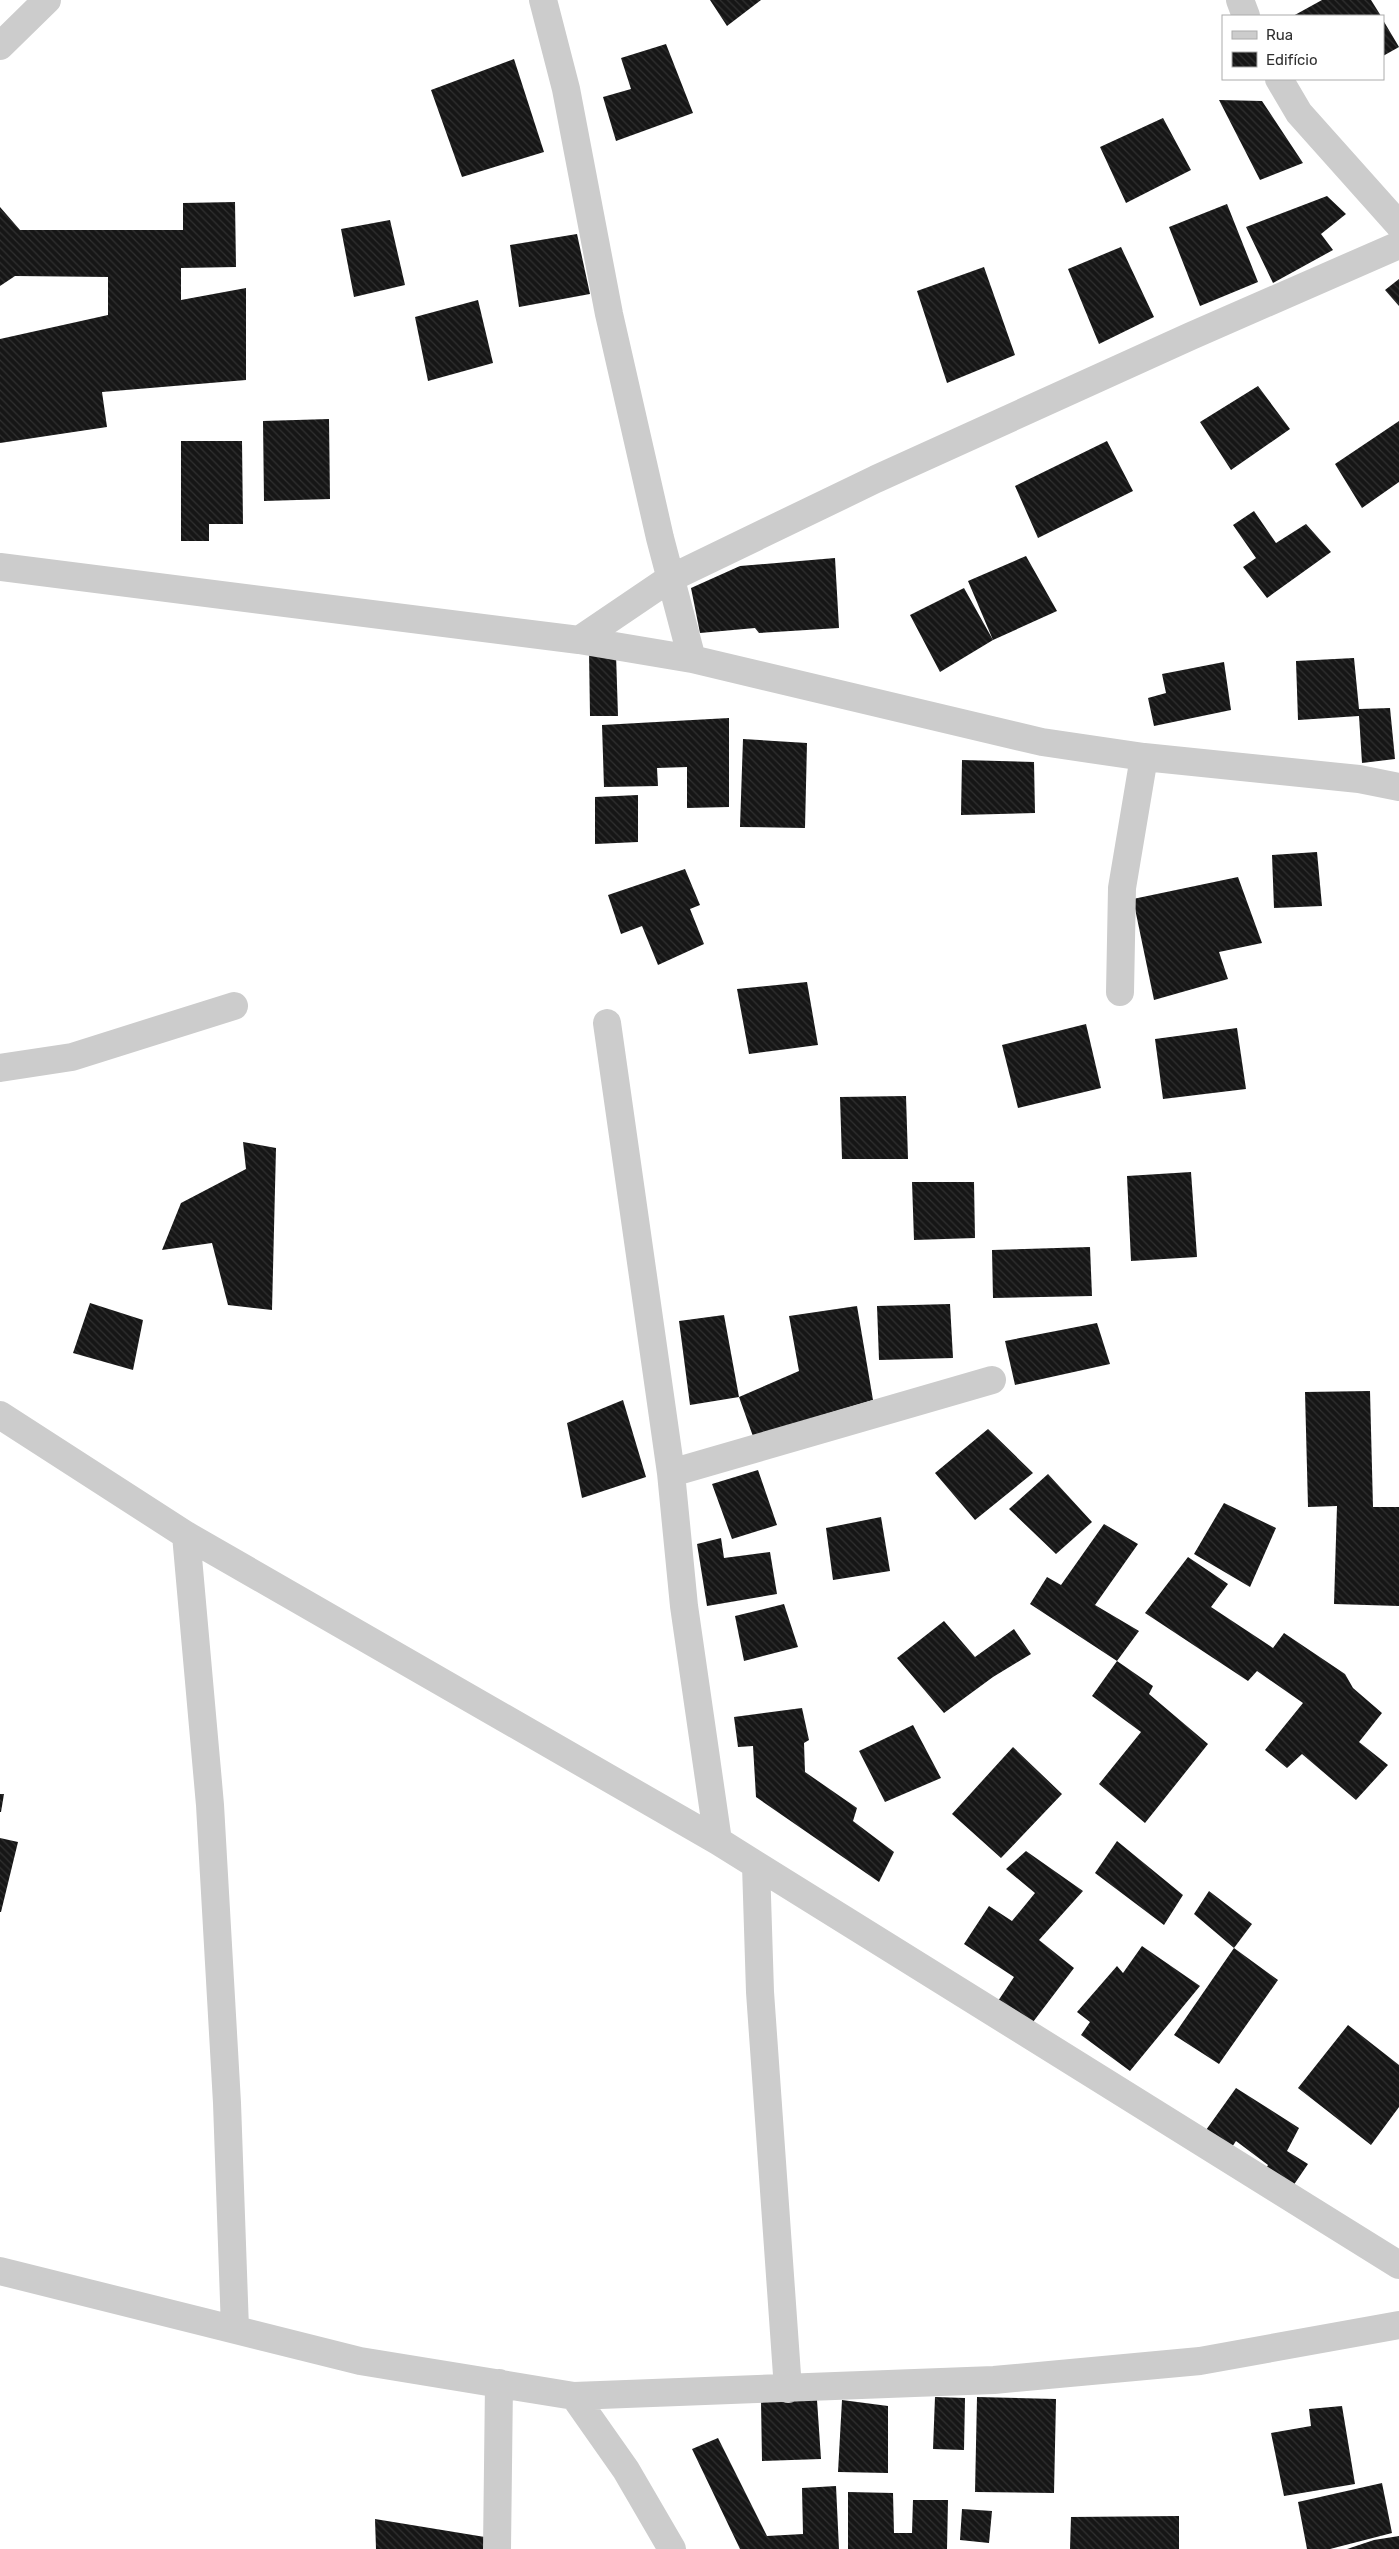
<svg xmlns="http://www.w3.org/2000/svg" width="1399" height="2549" font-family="Rubik,sans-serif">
<defs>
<pattern id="building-back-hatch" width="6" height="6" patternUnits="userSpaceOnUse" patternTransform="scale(1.25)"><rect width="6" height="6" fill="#161616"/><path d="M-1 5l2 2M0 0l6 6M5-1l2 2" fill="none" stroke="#303030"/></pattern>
</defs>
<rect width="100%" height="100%" fill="#fff"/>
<!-- building -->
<path fill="url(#building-back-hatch)" d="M710 0H761L727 26Z
M1322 0H1371L1381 16H1293Z
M1383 20 1399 47 1383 56Z
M666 44 693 113 616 141 603 97 631 89 621 58Z
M514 59 544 152 462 177 431 90Z
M1219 100 1262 101 1303 163 1260 180Z
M1163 118 1191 170 1126 203 1100 147Z
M1327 196 1346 214 1321 234 1333 250 1273 283 1246 227Z
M235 202 236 267 181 268V300L246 288V380L102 392 107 427 0 443V339L108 315V277L15 276 0 286V207L20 230H183V203Z
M1227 204 1258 282 1200 306 1169 227Z
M390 220 405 285 354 297 341 229Z
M577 234 590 294 519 307 510 245Z
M1121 247 1154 317 1099 344 1068 269Z
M984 267 1015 355 947 383 917 291Z
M1399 279V306L1385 290Z
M478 300 493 363 428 381 415 317Z
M1258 386 1290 429 1231 470 1200 422Z
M329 419 330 499 264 501 263 421Z
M1399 421V482L1362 508 1335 464Z
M181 441H242L243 524H209V541H181Z
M1107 441 1133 491 1038 538 1015 486Z
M1254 511 1276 543 1306 524 1331 552 1267 598 1243 567 1256 558 1233 525Z
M1026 556 1057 611 993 640 940 672 910 615 964 588 993 640 968 581Z
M835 558 839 628 759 633 755 628 700 633 691 588 740 566Z
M589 651 616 654 618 716H590Z
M1354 658 1359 709 1390 708 1395 759 1362 763 1359 716 1298 720 1296 661Z
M1224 662 1231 710 1154 726 1148 698 1166 693 1162 674Z
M729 718V807L687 808V767L657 768 658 786 604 787 602 725Z
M743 739 807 743 805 828 740 827Z
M962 760 1034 762 1035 813 961 815Z
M638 795V842L595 844V797Z
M1317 852 1322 906 1274 908 1272 855Z
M685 869 700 905 690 909 704 944 658 965 642 926 621 934 608 895Z
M1238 877 1262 943 1219 952 1228 979 1154 1000 1133 899Z
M807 982 818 1045 749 1054 737 989Z
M1086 1024 1101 1088 1018 1108 1002 1045Z
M1237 1028 1246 1089 1163 1099 1155 1039Z
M906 1096 908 1159H842L840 1097Z
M243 1142 276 1148 272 1310 228 1305 212 1243 162 1250 181 1203 246 1169Z
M1191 1172 1197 1257 1131 1261 1127 1176Z
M912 1182H974L975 1238 914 1240Z
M1090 1247 1092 1296 993 1298 992 1250Z
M90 1303 143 1320 133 1370 73 1353Z
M950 1304 953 1358 879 1360 877 1306Z
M857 1306 873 1400 816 1417 755 1442 739 1397 690 1405 679 1321 724 1315 739 1397 799 1371 789 1316Z
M1097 1323 1110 1364 1015 1385 1005 1341Z
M1370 1391 1373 1507H1399V1606L1334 1604 1337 1506 1308 1507 1305 1392Z
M623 1400 646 1477 582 1498 567 1423Z
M988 1429 1033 1473 975 1520 935 1473Z
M758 1470 777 1525 732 1539 712 1484Z
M1048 1474 1092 1522 1056 1554 1009 1509Z
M1224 1503 1276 1528 1250 1587 1194 1554Z
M881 1517 890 1571 833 1580 826 1528Z
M1104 1524 1138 1544 1095 1605 1139 1631 1117 1661 1030 1604 1047 1577 1061 1585Z
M721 1538 724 1558 770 1552 777 1594 707 1606 697 1544Z
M1188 1557 1228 1584 1211 1607 1273 1648 1284 1633 1345 1674 1353 1688 1382 1713 1359 1742 1388 1765 1356 1800 1302 1754 1287 1768 1265 1750 1303 1703 1257 1671 1248 1681 1145 1613Z
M784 1604 798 1647 744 1661 735 1616Z
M944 1621 975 1657 1014 1629 1031 1654 993 1677 944 1713 897 1658Z
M1117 1661 1153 1686 1149 1694 1208 1744 1145 1823 1099 1784 1141 1732 1092 1696Z
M802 1708 809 1740 804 1743 805 1772 857 1808 853 1821 894 1852 879 1882 756 1797 753 1746 738 1747 734 1717Z
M913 1725 941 1778 885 1802 859 1751Z
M1013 1747 1062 1794 1001 1858 952 1814Z
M0 1794H4L1 1812H0Z
M0 1838 18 1842 1 1912H0Z
M1117 1841 1183 1895 1164 1925 1095 1873Z
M1026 1851 1083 1891 1039 1940 1074 1968 1030 2026 998 2001 1014 1977 964 1944 989 1906 1012 1921 1035 1893 1006 1869Z
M1209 1891 1252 1924 1234 1948 1194 1914Z
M1142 1946 1200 1986 1130 2071 1081 2035 1090 2022 1077 2012 1117 1966 1123 1973Z
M1234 1948 1278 1980 1219 2064 1174 2035Z
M1348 2025 1399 2065V2107L1371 2145 1298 2088Z
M1236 2088 1299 2128 1287 2151 1308 2164 1293 2186 1265 2170 1268 2165 1236 2141 1232 2147 1206 2130Z
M935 2397 965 2398 964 2450 933 2449Z
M977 2397 1056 2399 1054 2493 975 2492Z
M817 2400 821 2459 762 2461 761 2401Z
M842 2400 888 2406V2473L838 2472Z
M1342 2406 1355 2484 1284 2496 1271 2433 1311 2426 1309 2409Z
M718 2438 767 2536 803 2534 802 2488 836 2486 839 2549H740L692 2449Z
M1382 2483 1392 2533 1330 2549H1307L1298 2502Z
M848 2492 893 2493 894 2533H912L913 2500H948L947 2549H848Z
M962 2509 992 2511 989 2543 960 2540Z
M1179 2516V2549H1070L1071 2517Z
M375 2519 497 2539 495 2549H376Z
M1399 2536V2549H1347L1374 2540Z"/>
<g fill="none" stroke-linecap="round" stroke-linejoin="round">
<!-- minor -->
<path stroke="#ccc" stroke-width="28" d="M543 0 566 89 609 314 660 538 692 659
M1240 0 1246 16
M0 46 47 0
M1279 79 1299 113 1399 225
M0 567 579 640 692 659 1042 742 1144 757 1359 779 1399 787
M579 640 669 579 876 479 1191 336 1399 245
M1120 992 1122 888 1144 757
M607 1023 671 1473 684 1606 718 1841
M0 1068 72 1057 234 1006
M0 1415 186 1535 718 1841 1399 2265
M671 1473 992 1380
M186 1535 210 1805 227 2103 235 2329
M756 1865 760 1992 788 2389
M0 2271 360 2361 574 2396 994 2380 1200 2361 1399 2325
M574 2396 626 2470 672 2549
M497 2549 499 2383"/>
</g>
<!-- legend -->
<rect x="1222" y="15" width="162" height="65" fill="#ffffff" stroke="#acacac"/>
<rect x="1232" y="31" width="25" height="8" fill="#cccccc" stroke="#acacac"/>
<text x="1266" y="40" font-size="15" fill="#2f2f2f">Rua</text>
<rect x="1232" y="52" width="25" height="15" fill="url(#building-back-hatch)" stroke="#acacac"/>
<text x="1266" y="65" font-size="15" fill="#2f2f2f">Edifício</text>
</svg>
